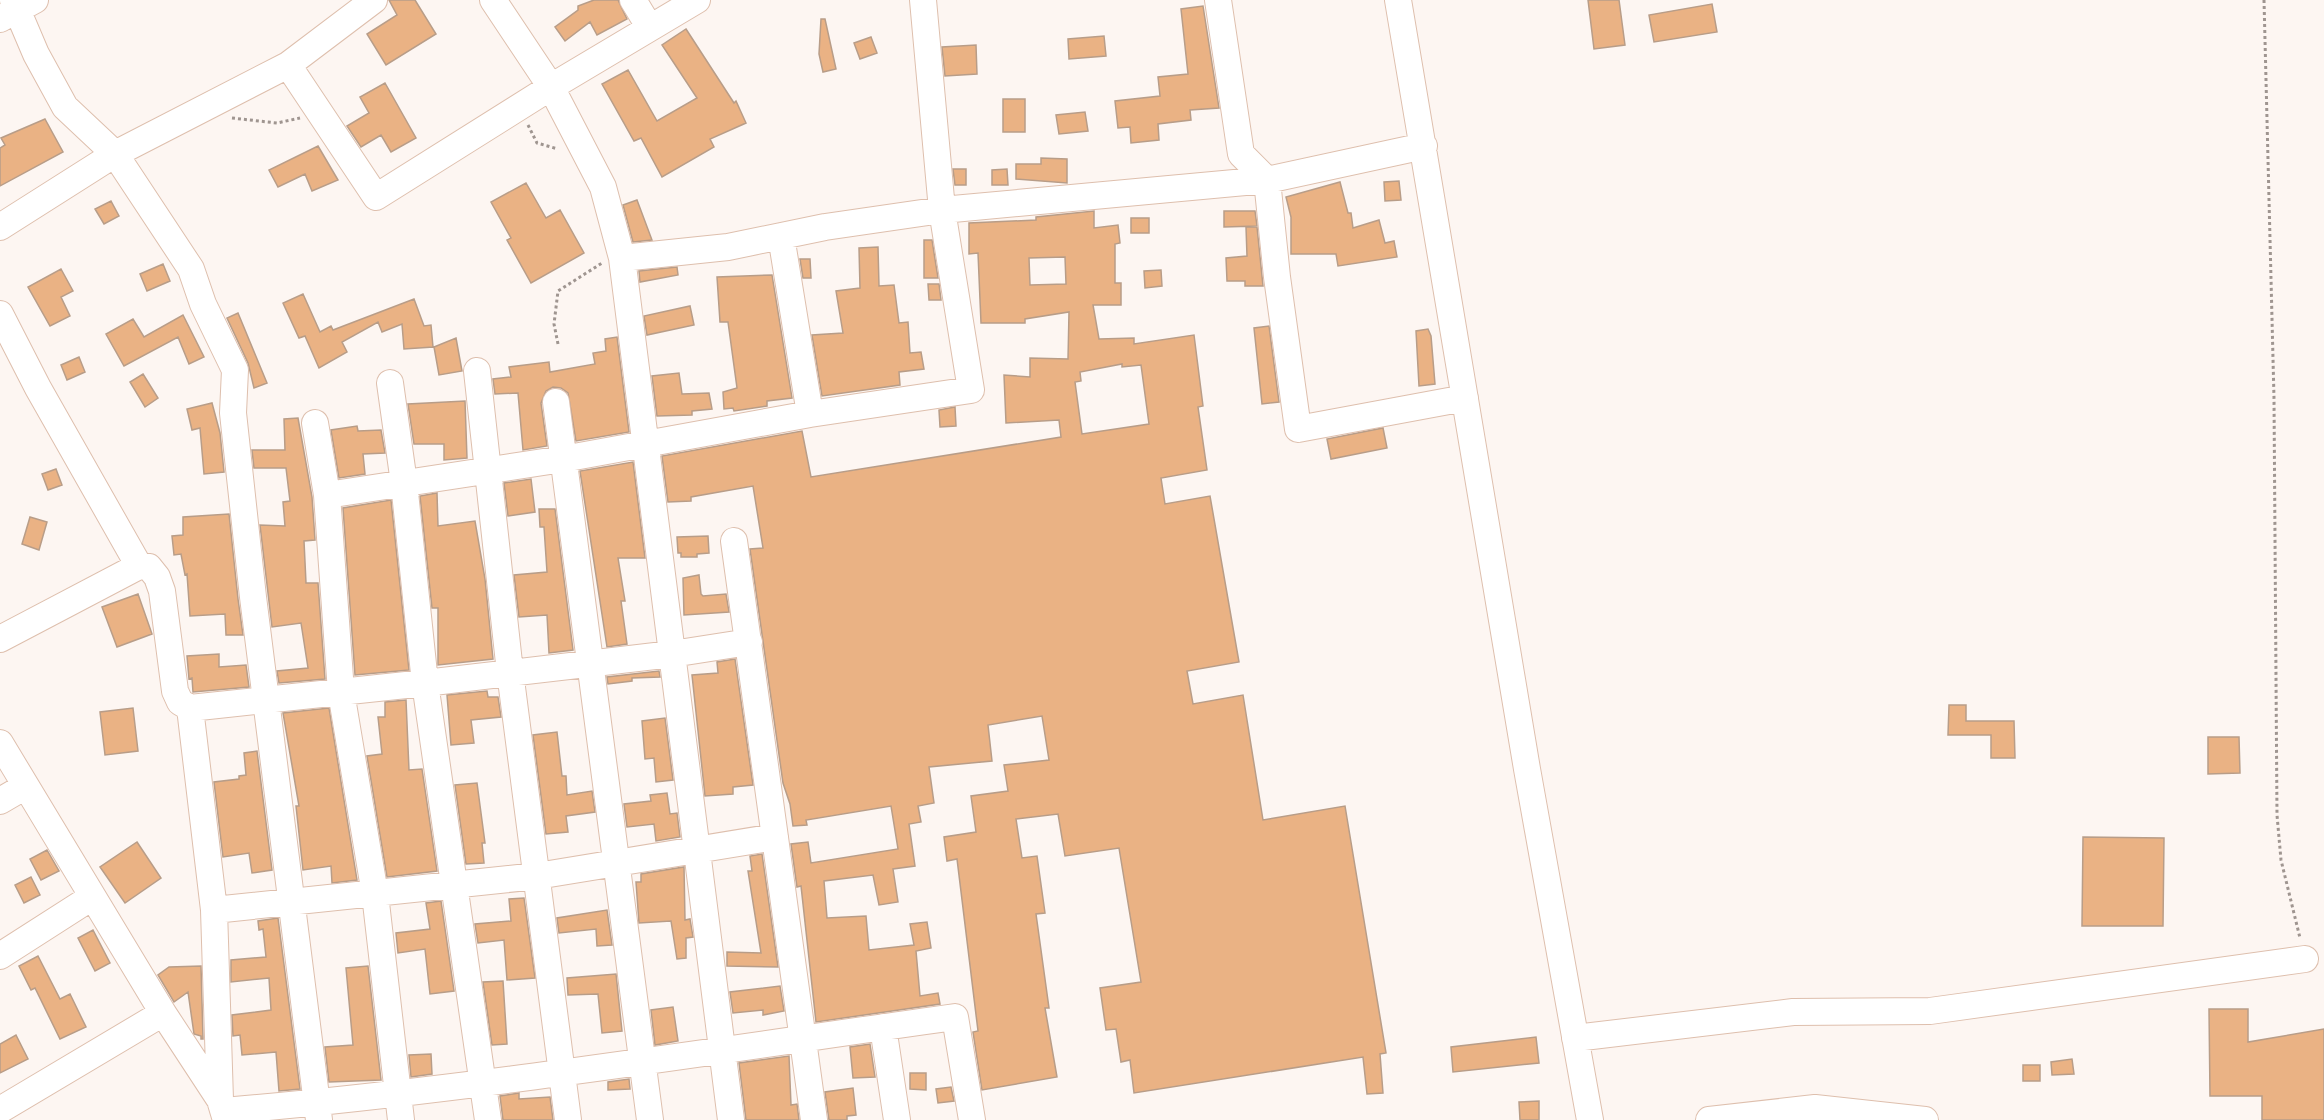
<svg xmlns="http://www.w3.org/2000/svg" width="2324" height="1120" font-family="'Archivo Narrow',sans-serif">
<rect width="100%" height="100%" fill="#fdf6f2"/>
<!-- building -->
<path fill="#eab284" stroke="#b89d88" stroke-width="1.5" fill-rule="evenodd" d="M389 0H415L436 34 386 65 367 34 397 15Z
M594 0H618L627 19 597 35 590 22 565 41 555 27 578 10V6Z
M1588 0H1619L1625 45 1594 49Z
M1712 4 1717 32 1654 42 1649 15Z
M1203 6 1219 108 1190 110 1191 120 1158 124 1159 140 1131 143 1130 127 1118 128 1115 101 1160 96 1158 77 1188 74 1181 9Z
M821 19H825L836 69 823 72 819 54Z
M686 29 734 103 736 101 746 123 710 139 714 147 662 177 641 138 634 141 602 84 628 70 657 121 697 98 662 45Z
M1104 36 1106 56 1069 59 1068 39Z
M871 37 877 53 860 59 854 43Z
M976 45 977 74 945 76 942 47Z
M385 83 416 138 391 152 381 135 361 147 347 126 369 113 360 97Z
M1003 99H1025V132H1003Z
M1085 112 1088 131 1059 134 1056 115Z
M45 119 63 152 0 186V148L5 145 1 138Z
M318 146 338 180 312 191 305 174 278 187 269 170Z
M1041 158 1067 159V183L1016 179V164H1041Z
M953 169H966V185H955Z
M1007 169 1008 185H992V170Z
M1399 181 1401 200 1385 201 1384 182Z
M1340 182 1348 213H1351L1353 228 1379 220 1385 243 1394 241 1397 257 1338 266 1336 254H1291V217L1286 197Z
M526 183 546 218 560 210 584 253 531 283 507 240 511 238 491 202Z
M637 200 652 240 633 242 623 205Z
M111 201 119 216 104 224 95 209Z
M1094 211V228L1118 225 1120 243 1115 244V283H1121V305H1093L1099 339 1134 338V344L1194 335 1203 406 1198 407 1207 470 1161 478 1165 504 1210 496 1239 662 1187 671 1193 704 1243 695 1263 820 1345 806 1386 1053 1380 1054 1383 1093 1367 1094 1363 1057 1134 1093 1130 1060 1121 1062 1116 1029 1106 1030 1100 988 1141 982 1119 848 1065 856 1058 814 1016 819 1022 858 1037 856 1045 913 1036 914 1049 1008H1045L1057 1077 982 1090 973 1032 978 1031 957 859 947 861 944 837 976 832 971 796 1008 791 1004 765 1049 760 1042 716 988 725 992 761 929 767 934 803 918 806 921 822 909 824 915 866 893 869 898 902 879 905 873 875 824 881 827 918 866 916 869 950 914 945 910 924 927 922 931 948 916 951 920 996 938 993 940 1004 816 1022 801 886 797 887 791 844 808 842 811 863 898 849 891 806 806 820 807 825 793 826 790 804 783 783 750 549 763 548 753 486 691 497V501L668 502 662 456 802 431 811 477 1061 437 1059 420 1006 423 1004 375 1030 377V358L1068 359 1069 312 1025 319V323H981L978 253 969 254V223L1036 220V217ZM1065 257 1066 284 1030 285 1029 258ZM1122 364V367L1141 365 1149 424 1082 434 1075 382 1081 381 1080 372Z
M1224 211H1255L1257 226 1224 227Z
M1131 218H1149V233H1131Z
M1246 227H1257L1263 286H1245V281H1227L1226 258 1247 256Z
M924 240H932L938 278H924Z
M878 247 879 286 894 285 899 323 908 322 910 353 921 352 924 369 899 372 900 385 822 396 812 335 843 333 836 291 860 288 859 248Z
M800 259H810L811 278H803Z
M163 264 170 281 147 291 140 274Z
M677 267 678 275 640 282 639 271Z
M61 269 73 291 61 297 70 316 50 326 28 287Z
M1161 270 1162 286 1145 288 1144 271Z
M772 275 792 398 767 401V406L734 411 733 408 724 409 723 392 737 388 728 322H720L717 277Z
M928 284H939L941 300H929Z
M303 294 320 332 331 326 333 330 414 299 424 326 431 325 433 347 404 349 402 324 382 332 378 322 342 342 347 352 319 368 305 336 299 338 283 303Z
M690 306 694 325 647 335 644 316Z
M238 313 267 383 254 388 248 363 227 318Z
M183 315 204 357 189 364 178 337 124 366 106 334 133 319 144 337Z
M1269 326 1279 402 1262 404 1254 328Z
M1428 329 1431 336 1435 384 1419 386 1416 331Z
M617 337 629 432 576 441 568 393 561 388 553 387 546 391 541 403 547 446 523 450 518 393 495 394 493 379 511 377 509 367 549 362 550 372 595 364 593 353 606 351 605 339Z
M456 338 462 371 439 375 434 347Z
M79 357 85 372 67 380 61 365Z
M679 373 682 394 709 393 712 409 692 411V415L657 416 652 376Z
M143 374 158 398 145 407 130 382Z
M465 401 467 458 444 460V444H414L408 404Z
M212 403 220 433 224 472 204 474 200 428 192 430 187 409Z
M955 407 956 426 940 427 939 410Z
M298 418 312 497 315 540 304 541 306 583H318L325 679 279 683 277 671 308 668 301 623 272 627 260 525 285 526 283 502 290 501 286 468H254L252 450H285L284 419Z
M357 426 358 431 381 430 385 453 363 454 365 474 339 478 331 430Z
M1383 428 1387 448 1331 459 1327 439Z
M633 462 645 558H618L625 601H621L627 644 607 647 580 471Z
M56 469 62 485 48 490 42 474Z
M531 479 535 512 508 516 504 483Z
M437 493 438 526 475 521 485 579 493 659 438 665V608H432L420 496Z
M391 500 409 670 355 675 343 508Z
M539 509H555L573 650 549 653 547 615 519 617 514 575 547 572 544 527H540Z
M229 514 238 599 243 635H226L225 614 190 616 187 574 185 575 181 554 174 555 172 536 183 535V517Z
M30 517 47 522 39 550 22 544Z
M708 536 709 553 697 554V557H681V553H678L677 537Z
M699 575 701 594 703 596 726 594 729 612 684 615 683 578Z
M138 594 152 634 117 647 102 607Z
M219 654V667L246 665 249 687 193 692 192 678 189 679 187 656Z
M735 659 753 785 733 787V794L705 796 692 675 718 673 717 662Z
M659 671 660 677 632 678V681L608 684 607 677Z
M487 691 488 697H498L501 717 471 720 474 743 451 745 447 695Z
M406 700 409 770 422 769 437 871 387 877 367 756 382 754 378 717H385V702Z
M1949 705H1966V721H2014L2015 758H1991V735H1948Z
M133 708 138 751 105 755 100 712Z
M329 708 357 880 332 883 331 866 303 870 296 806H299L283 713Z
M665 718 673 780 656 782 654 758 645 759 642 721Z
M557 732 562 776H566L567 795 592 791 595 812 566 816 568 832 546 834 533 735Z
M2208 737H2239L2240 773 2208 774Z
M257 751 272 870 252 873 249 853 223 857 214 782 239 779V776L246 775 244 753Z
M477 783 485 843H482L484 863 466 864 455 785Z
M667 793 670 814 677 813 680 837 656 841 654 824 627 827 624 804 651 801 650 795Z
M2083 837 2164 838 2163 926H2082Z
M137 842 161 878 125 903 100 867Z
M47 850 59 871 41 880 30 859Z
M762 854 778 967 727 966V952L761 953 748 871H752L750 856Z
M684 867 685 920 690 919 693 937 686 938V958L677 959 671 921 639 923 636 882H641V874Z
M31 877 40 895 24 903 15 885Z
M524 898 535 978 507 980 504 940 478 943 475 924 511 921 509 899Z
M441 901 454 991 430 994 425 949 398 953 396 933 430 929 426 903Z
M607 910 612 945 597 946 596 929 559 933 557 918Z
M278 918 300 1089 279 1091 276 1052 242 1055 240 1035 233 1036 232 1015 271 1010 269 978 231 982V960L266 957 263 929 259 930 258 921Z
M93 930 110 963 95 971 78 938Z
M38 956 60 999 70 994 86 1027 60 1039 35 988 31 990 19 966Z
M201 966 203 1039H201V1036L194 1034 188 992 174 1002 158 975 169 967Z
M368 966 381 1080 329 1082 325 1047 353 1045 346 968Z
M616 974 622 1031 602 1033 598 994 568 995 567 978Z
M503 981 507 1044 492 1045 483 982Z
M780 986 784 1011 763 1015V1010L733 1013 730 992Z
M673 1007 678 1041 655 1045 651 1010Z
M2209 1009H2248V1042L2324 1029V1120H2262V1096H2210Z
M16 1035 28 1059 0 1073V1044Z
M1536 1037 1539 1063 1453 1072 1451 1047Z
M870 1044 875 1077 853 1078 850 1047Z
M431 1054 432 1074 411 1077 409 1055Z
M789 1056 791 1105 797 1104 799 1120H746L739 1063Z
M2072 1059 2074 1074 2052 1075 2051 1062Z
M2023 1065H2040V1081H2023Z
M910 1073H926V1090L910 1089Z
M629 1079 630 1089 608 1090V1082Z
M951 1087 954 1101 938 1103 936 1089Z
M853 1088 856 1115 847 1116V1120H829L825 1092Z
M519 1093V1099L550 1097 553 1120H503L500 1096Z
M1539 1101V1120H1520L1519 1102Z"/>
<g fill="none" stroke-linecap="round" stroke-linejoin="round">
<defs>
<path id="minor" d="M13 0 36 54 65 107 115 154 191 269 203 304 235 370 233 413 253 597 319 1120
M493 0 551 87 603 187 622 258 731 1120
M633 0 650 28
M1218 0 1241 154 1267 180 1277 277 1298 429 1465 398
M1398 0 1527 769 1590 1120
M0 19 35 0
M288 65 376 197 551 87 697 0
M0 227 115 154 288 65 374 0
M781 236 810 414
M622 258 728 247 825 227 942 210 1267 180 1424 146
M0 314 38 388 139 566
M477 371 510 672 568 1120
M390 383 404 483 425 683 488 1120
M556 402 650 1120
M315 423 327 495 341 692 375 894 401 1120
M327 495 563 459 810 414 971 390 942 210 923 0
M734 541 814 1120
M0 639 139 566 149 567 157 577 162 591 175 691 180 702 190 708 425 683 672 654 749 642
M190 708 214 910 220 1100
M0 743 163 1013 220 1100 226 1120
M0 801 24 787
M214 910 537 876 775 837
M0 956 92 897
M883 1027 897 1120
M1575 1038 1793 1012 1930 1011 2305 959
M0 1110 163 1013
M224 1111C469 1090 712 1051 955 1017L972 1120
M1709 1120 1815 1108 1925 1120"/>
</defs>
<!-- minor casing -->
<use href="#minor" stroke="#debfad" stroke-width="28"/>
<!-- path -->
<path stroke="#9f9590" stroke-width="3" stroke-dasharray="3 3" stroke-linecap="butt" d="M2264 0 2274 398 2277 815 2281 860 2300 938
M232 118 277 123 300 118
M528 125 537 143 558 149
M558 344 554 324 558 291 602 263"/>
<!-- minor -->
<use href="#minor" stroke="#fff" stroke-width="26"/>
</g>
</svg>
